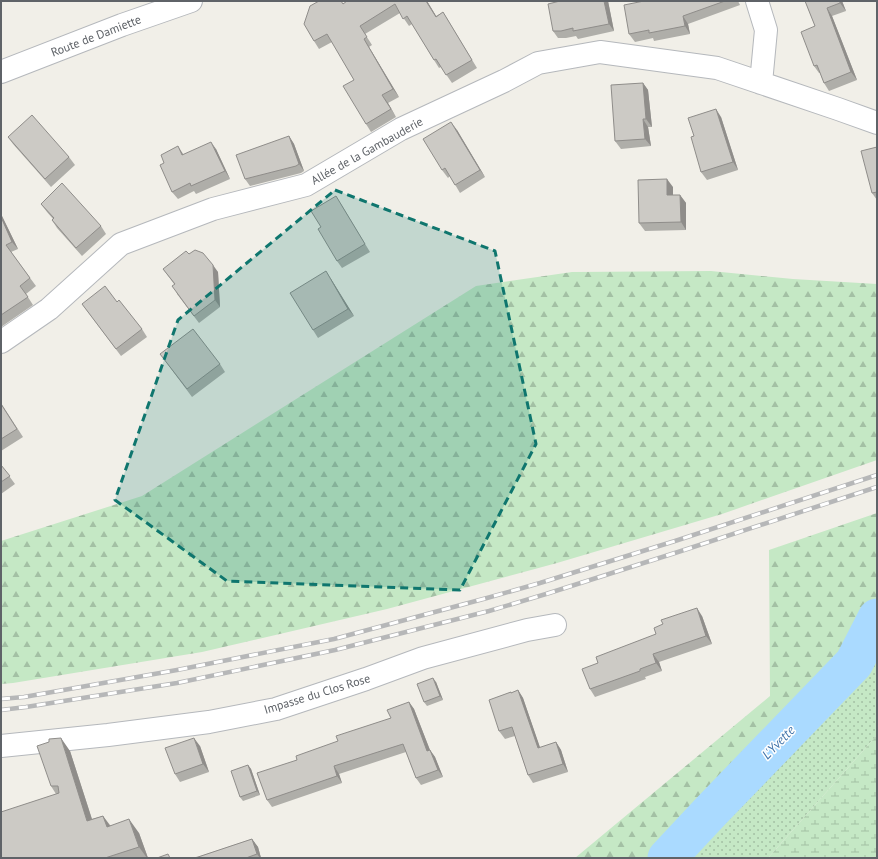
<svg xmlns="http://www.w3.org/2000/svg" width="878" height="859" font-family="'PT Sans',sans-serif">
<defs>
<pattern id="grass-dots" width="8" height="8" patternUnits="userSpaceOnUse"><rect width="8" height="8" fill="#c5e8c5"/><path d="M2 2h.1M6 6h.1" fill="none" stroke="#a3c0a4" stroke-width="1.8" stroke-linecap="round"/></pattern>
<pattern id="forest-firs" width="22" height="20" patternUnits="userSpaceOnUse"><rect width="22" height="20" fill="#c5e8c5"/><path d="M5 1l3.5 6h-7zM16 11l3.5 6h-7z" fill="#a3c0a4"/></pattern>
<pattern id="wetland-marsh" width="20" height="14" patternUnits="userSpaceOnUse"><rect width="20" height="14" fill="#c5e8c5"/><path d="M1 5h8M5 5V1M11 12h8M15 12V8" fill="none" stroke="#a3c0a4"/></pattern>
</defs>
<rect width="100%" height="100%" fill="#f1efe8"/>
<!-- grass -->
<path fill="url(#grass-dots)" d="M877 618V735L768 858H667L711 811 854 663Z"/>
<!-- forest -->
<path fill="url(#forest-firs)" d="M711 271 793 279 877 284V460L722 514 557 563 387 609 202 652 13 683 1 684V541L142 496 476 286 572 272Z
M877 513V618L854 663 711 811 667 858H575L770 696 769 550Z"/>
<!-- wetland -->
<path fill="url(#wetland-marsh)" d="M877 735V858H768Z"/>
<g fill="none" stroke-linecap="round" stroke-linejoin="round">
<!-- river -->
<path stroke="#aadaff" stroke-width="39" d="M667 858 711 811 854 663 877 618"/>
<defs>
<path id="minor" d="M757 1 766 30 761 83
M1 72 122 25 191 1
M1 342 49 309 121 244 213 209 306 185 401 129 504 81 538 63 600 52 717 68 838 109 877 123
M1 746 108 735 209 722 276 709 366 679 423 658 527 630 555 625"/>
</defs>
<!-- minor casing -->
<use href="#minor" stroke="#b5b8bc" stroke-width="24"/>
<!-- minor -->
<use href="#minor" stroke="#fff" stroke-width="22"/>
<defs>
<path id="rail" d="M1 699 24 697 177 670 334 639 487 598 540 583 675 541 877 475
M1 710 26 707 177 683 335 650 489 611 546 594 678 552 877 487"/>
</defs>
<!-- rail casing -->
<use href="#rail" stroke="#b6b7b8" stroke-width="4.5"/>
<!-- rail -->
<use href="#rail" stroke="#fff" stroke-width="3" stroke-dasharray="9" stroke-linecap="butt"/>
</g>
<!-- wall -->
<path fill="#afaea9" d="M427 1 436 16 443 12 448 20 477 68 452 83 441 67 439 68 434 60 412 24 409 26 400 13 365 34 372 45 369 47 399 97 388 103 396 117 371 132 366 124 354 80 332 42 319 49 314 41 343 3Z
M608 1 614 31 578 39 576 36 566 38H558L553 31Z
M644 1H738L740 5 688 24 690 34 654 41 653 38 635 42 629 34Z
M805 1H842L846 11 832 16 857 80 829 91 824 83 820 73H819L814 66 815 26Z
M643 83 648 90 652 127H648L651 146 621 149 615 141Z
M721 117 738 170 707 180 701 172 694 136Z
M457 130 485 177 460 193 450 176 448 178 442 170Z
M289 136 294 144 304 171 301 173 250 186 245 179Z
M8 137 69 157 75 165 51 187 13 144Z
M877 147V200L872 193Z
M216 149 230 179 196 194 194 191 178 199 172 192 184 154Z
M673 187V195H680L686 203V230L645 231 639 223Z
M41 204 101 226 106 234 82 256 57 228 52 220 53 219 47 212Z
M341 204 370 252 342 268 337 261 321 227Z
M1 214 18 249 11 252 36 286 26 294 33 305 1 327Z
M189 254 218 272 220 307 199 323 177 294 174 284 163 269Z
M331 279 354 316 318 338 313 330Z
M117 302 142 329 147 337 121 356 82 304Z
M160 354 220 364 225 372 192 397Z
M1 403 23 437 1 451Z
M1 465 15 484 1 494Z
M702 616 712 644 659 662 662 671 645 677 646 679 595 697 590 689 656 634Z
M436 682 443 700 427 706 424 702Z
M518 690 523 698 540 748 556 742 561 750 568 772 533 783 528 775 515 736 505 739 499 731 511 693Z
M409 702 414 709 430 750 435 757 443 777 421 785 416 778 406 752 339 774 342 783 272 807 267 800 297 760 391 718Z
M200 746 209 772 180 782 175 774Z
M70 751 92 819 103 816 110 825 139 833 148 858H1L56 794 51 786Z
M248 765 251 769 260 795 243 801 240 797Z
M252 839 258 847 261 858H194L198 857Z"/>
<!-- shaded-wall -->
<path fill="#8f8d8a" d="M426 1H427L441 24 436 17Z
M604 1H608L614 31 609 24Z
M840 1H842L846 11 840 3Z
M827 8 832 16 857 80 851 72Z
M683 16 688 24 690 34 685 26Z
M364 39 369 47 399 97 393 89Z
M643 83 648 90 652 127 646 119Z
M382 95 388 103 396 117 391 109Z
M716 109 721 117 738 170 733 162Z
M643 119 648 127 651 146 645 139Z
M451 122 457 130 485 177 480 170Z
M289 136 294 144 304 171 299 164Z
M211 142 216 149 230 179 225 171Z
M178 146 183 154 187 162 182 155Z
M667 179 673 187V203L667 195Z
M680 195 686 203V230L681 222Z
M1 214 2 216 18 249 12 242 1 217Z
M213 265 218 272 220 307 215 300Z
M326 271 331 279 354 316 348 309Z
M697 608 702 616 712 644 706 636Z
M653 654 659 662 662 671 656 663Z
M433 678 436 682 443 700 440 696Z
M518 690 523 698 543 756 538 748Z
M409 702 414 709 433 758 427 751Z
M61 738 70 751 97 835 87 821Z
M194 738 200 746 209 772 203 764Z
M556 742 561 750 568 772 563 764Z
M430 750 435 757 443 777 438 770Z
M248 765 251 769 260 795 257 791Z
M334 766 339 774 342 783 337 776Z
M103 816 113 830 107 827Z
M129 819 139 833 148 858H147L139 847Z
M252 839 258 847 261 858H260L257 854Z"/>
<!-- building -->
<path fill="#cccac5" stroke="#8f8d8a" d="M319 1H341L343 4 347 1H426L436 17 443 12 472 60 446 75 436 59 434 60 407 16 403 19 395 4 360 26 367 37 364 39 393 89 382 95 391 109 366 124 343 86 354 80 327 34 314 41 304 24 310 6Z
M560 1H604L609 24 573 31V28L561 31H553L548 4Z
M644 1H725L683 16 685 26 649 33V30L629 34 624 5Z
M805 1H840V3L827 8 851 72 824 83 817 65 814 66 801 32 815 26Z
M643 83 646 119H643L645 139 615 141 611 85Z
M716 109 733 162 701 172 691 137 694 136 688 118Z
M32 115 69 157 45 179 8 137Z
M451 122 480 170 455 185 445 168 442 170 423 139Z
M289 136 299 164 296 166 245 179 236 155Z
M211 142 225 171 191 186 190 183 172 192 160 165 164 163 161 155 178 146 182 155Z
M877 147V192L872 193 861 151Z
M667 179V195H680L681 222 639 223 638 180Z
M62 183 101 226 76 248 52 220 54 218 41 204Z
M336 196 365 244 337 261 318 229 321 227 311 211Z
M1 217 12 242 6 245 30 278 20 286 28 297 1 315Z
M195 250 203 253 213 265 215 300 194 316 172 286 175 284 163 269 186 251 189 254Z
M326 271 348 309 313 330 290 293Z
M105 286 117 302 119 300 142 329 116 349 82 304Z
M193 329 220 364 187 389 160 354Z
M1 404 17 429 1 439Z
M1 465 10 476 1 482Z
M697 608 706 636 653 654 656 663 640 669V671L590 689 582 669 598 663 596 657 656 634 654 628 663 624 661 620Z
M433 678 440 696 424 702 417 684Z
M518 690 538 748 556 742 563 764 528 775 512 727 499 731 489 700 511 692V693Z
M409 702 427 751 430 750 438 770 416 778 403 744 334 766 337 776 267 800 257 773 297 760 296 756 338 741 336 736 391 718 387 710Z
M61 738 87 821 103 816 107 827 129 819 139 847 105 858H1V812L59 793 58 786H51L37 746 49 742V739Z
M194 738 203 764 175 774 165 748Z
M248 765 257 791 240 797 231 771Z
M252 839 257 854 246 858H194L198 857Z
M168 854 170 858H157Z"/>
<!-- marked area -->
<path fill="#0f766e" fill-opacity="0.2" stroke="#0f766e" stroke-width="3" stroke-dasharray="8 5" stroke-linejoin="round" d="M335 190 495 251 536 444 460 590 227 581 115 500 178 320Z"/>
<g text-anchor="middle" stroke-width="3" stroke-linejoin="round" paint-order="stroke">
<!-- street labels -->
<g font-size="12" fill="#5f6368" stroke="#fff">
<text transform="translate(96 36) rotate(-21)" y="4">Route de Damiette</text>
<text transform="translate(367 151) rotate(-29)" y="4">Allée de la Gambauderie</text>
<text transform="translate(317 694) rotate(-17)" y="4">Impasse du Clos Rose</text>
</g>
<!-- water labels -->
<g font-size="13" font-style="italic" fill="#4174aa" stroke="#fff">
<text transform="translate(778 742) rotate(-46)" y="5">L'Yvette</text>
</g>
</g>
<!-- border -->
<rect width="878" height="859" fill="none" stroke="#5f6368" stroke-width="4"/>
</svg>
